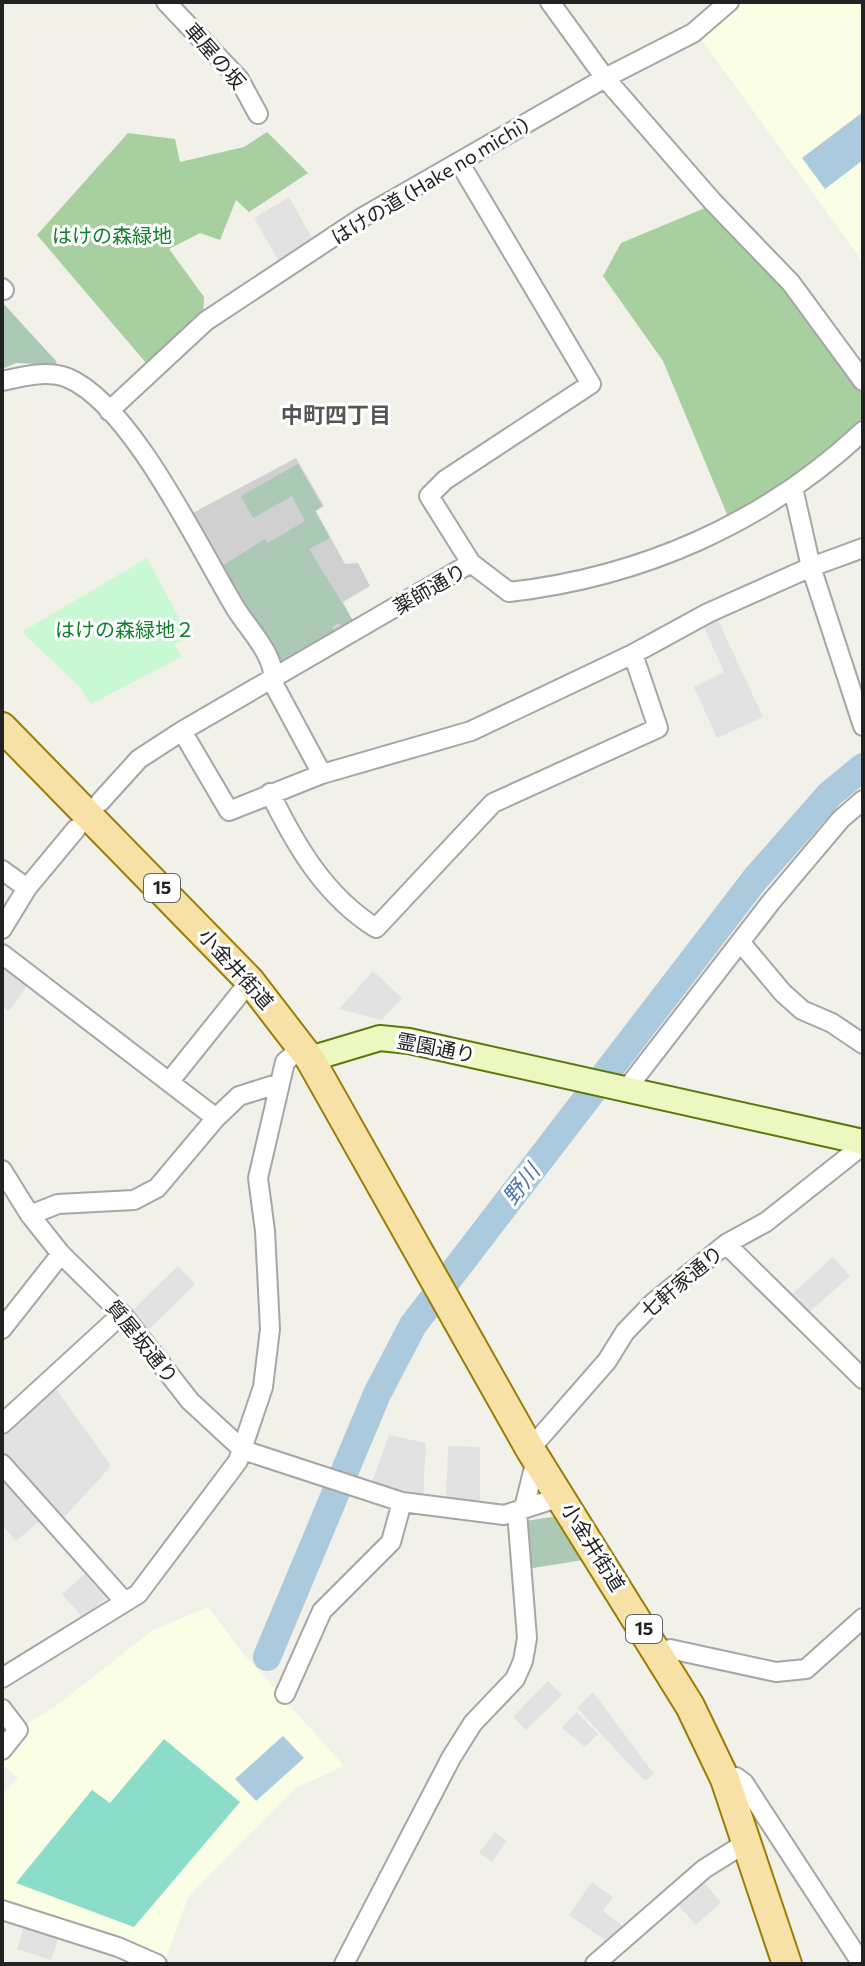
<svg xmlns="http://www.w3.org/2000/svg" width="865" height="1966" font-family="Commissioner,'Noto Sans JP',sans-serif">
<rect width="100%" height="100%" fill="#f1f0e9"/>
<!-- education -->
<path fill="#fafee5" d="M742 2H863V262L698 35Z
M208 1607 242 1652 344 1766 296 1788 188 1897 164 1964 2 1910V1795L18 1778 2 1764V1750L18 1730 60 1703 153 1630Z"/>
<!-- religious -->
<path fill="#d0d0d0" d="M296 458 324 506 316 511 345 564 358 563 370 586 343 602 355 625 280 664 191 514Z"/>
<!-- forest -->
<path fill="#a7cf9f" d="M267 132 308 173 249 212 236 200 220 240 200 233 169 249 204 297 203 316 147 364 37 235 128 133 175 139 180 162 244 147Z
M710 206 751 245 863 389V426L835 451 729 519 663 361 603 276 621 243Z"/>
<!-- cemetery -->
<path fill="#abc9b4" d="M2 302 56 361 57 365 16 363 2 369Z
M298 464 322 506 315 511 330 538 309 549 355 624 345 630 339 623 332 627 337 636 281 663 222 566 265 539 268 543 305 521 292 496 253 518 241 496Z
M559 1516 583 1560 527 1569 525 1521Z"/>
<!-- park -->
<path fill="#c9f8d4" d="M147 558 189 637 175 644 181 657 91 704 79 686 22 632Z"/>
<!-- pitch -->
<path fill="#8bdcc9" d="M164 1739 240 1802 134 1927 16 1883 92 1790 110 1803Z"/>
<!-- parking -->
<path fill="#e2e2e2" d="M289 197 313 240 278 260 254 218Z
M717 618 763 717 717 738 694 687 724 672 703 625Z
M2 965 28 984 9 1011 2 1006Z
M373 971 402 998 382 1020 339 1009Z
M833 1257 850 1276 805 1316 789 1297Z
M178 1266 195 1284 148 1330 131 1312Z
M54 1386 111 1466 59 1523 2 1455V1433Z
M389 1435 426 1443 423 1498 372 1482Z
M448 1446 480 1447V1504L446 1503Z
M2 1473 42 1519 16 1541 2 1525Z
M85 1574 106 1598 83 1618 62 1594Z
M548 1681 562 1695 526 1730 513 1717Z
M593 1692 654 1774 645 1781 577 1708Z
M577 1712 598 1734 585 1747 562 1728Z
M495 1832 507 1841 492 1862 479 1853Z
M697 1875 721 1902 696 1925 672 1898Z
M592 1882 613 1897 603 1911 623 1926 605 1940 569 1915Z
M25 1924 60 1934 51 1960 17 1949Z"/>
<!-- water -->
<path fill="#accadd" d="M863 112V160L825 189 802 158Z
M283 1736 304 1758 256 1801 235 1779Z"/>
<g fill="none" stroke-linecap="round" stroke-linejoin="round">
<!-- river -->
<path stroke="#accadd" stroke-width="28" d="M267 1657 377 1394 413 1325 756 878 830 794 863 767"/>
<defs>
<path id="street" d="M166 2 239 79 258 114
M550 2 605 78 713 202 791 283 863 381
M459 162 591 384 445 480 429 496 471 563
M2 288 4 290
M2 381C24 376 47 370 68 378 132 405 200 550 236 609 249 630 277 657 273 683L322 774
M109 411 206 321 363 217 605 78 693 33 729 2
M793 488 811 567 863 726
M182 731 229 811 322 774 471 731 633 654 708 613 811 567 863 548
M270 793C296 846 325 896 376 928L493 803 658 728 633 654
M100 802 139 759 182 731 471 563 509 592C642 577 765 523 863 431
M2 870 27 888
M2 929 27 888 76 829
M741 943 783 993 802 1010 832 1023 863 1044
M2 954 216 1118
M169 1082 250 981
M625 1091 771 902 841 819 863 800
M2 1170 30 1215 61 1254 122 1314 190 1401 243 1450 402 1502 504 1515 548 1501 560 1494
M30 1215 58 1204 134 1200 157 1188 216 1118 239 1096 277 1084
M726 1244 863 1379
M2 1329 61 1254
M2 1424 122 1314
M530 1449 607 1361 625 1332 654 1302 726 1244 766 1222 863 1145
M2 1464 125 1602
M524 1508 534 1468 541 1464
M661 1655 670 1649 776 1672 806 1669 863 1618
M2 1678 138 1594 238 1461 263 1387 270 1329 265 1231 258 1178 285 1062 302 1047
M285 1694 322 1611 391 1542 402 1502
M2 1709 18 1730 2 1750
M725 1779 736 1777 744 1783 862 1964
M2 1910 118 1947 157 1964
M344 1964 451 1758 473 1723 515 1679 523 1661 527 1638 517 1512
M595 1964 704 1869 747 1842"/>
<path id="secondary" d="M310 1059 380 1038 409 1041 863 1142"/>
<path id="primary" d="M2 727 250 981 310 1059 530 1449 690 1706 725 1779 787 1964"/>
</defs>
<!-- street casing -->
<use href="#street" stroke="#a6a6a6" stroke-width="22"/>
<!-- secondary casing -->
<use href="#secondary" stroke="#5c770a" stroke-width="28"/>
<!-- primary casing -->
<use href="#primary" stroke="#997e06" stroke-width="32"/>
<!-- street -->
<use href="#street" stroke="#fff" stroke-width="18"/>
<!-- secondary -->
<use href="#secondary" stroke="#edf8c1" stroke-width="24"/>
<!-- primary -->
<use href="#primary" stroke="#f8e1a7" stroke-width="28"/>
</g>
<g text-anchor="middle" stroke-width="6" stroke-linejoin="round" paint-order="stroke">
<!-- shield labels -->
<g fill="#fff" stroke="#646464" stroke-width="2">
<rect x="144" y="874" width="36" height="28" rx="6"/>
<rect x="626" y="1615" width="36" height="28" rx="6"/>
</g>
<g font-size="18" font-weight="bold" fill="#222">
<text x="162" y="894">15</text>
<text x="644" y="1635">15</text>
</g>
<!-- street labels -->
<g font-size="20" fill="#222" stroke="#fff">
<text transform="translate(215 56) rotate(49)" y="7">車屋の坂</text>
<text transform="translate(430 181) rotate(-31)" y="7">はけの道 (Hake no michi)</text>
<text transform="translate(430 589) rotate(-30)" y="7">薬師通り</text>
<text transform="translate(236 969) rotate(48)" y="7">小金井街道</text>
<text transform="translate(436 1048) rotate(11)" y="7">霊園通り</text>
<text transform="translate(682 1282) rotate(-40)" y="7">七軒家通り</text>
<text transform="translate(142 1342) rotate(51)" y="7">質屋坂通り</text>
<text transform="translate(593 1547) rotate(58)" y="7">小金井街道</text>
</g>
<!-- park labels -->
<g font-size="20" fill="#117e2a" stroke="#fff">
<text x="112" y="243">はけの森緑地</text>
<text x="125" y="637">はけの森緑地２</text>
</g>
<!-- neighbourhood labels -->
<g font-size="22" font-weight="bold" fill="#555" stroke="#fff">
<text x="336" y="423">中町四丁目</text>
</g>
<!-- water labels -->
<g font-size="22" font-style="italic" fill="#5072af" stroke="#fff">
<text transform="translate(521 1184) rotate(-52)" y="8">野川</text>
</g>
</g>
<!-- border -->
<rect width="865" height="1966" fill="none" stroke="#222222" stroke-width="8"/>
</svg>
